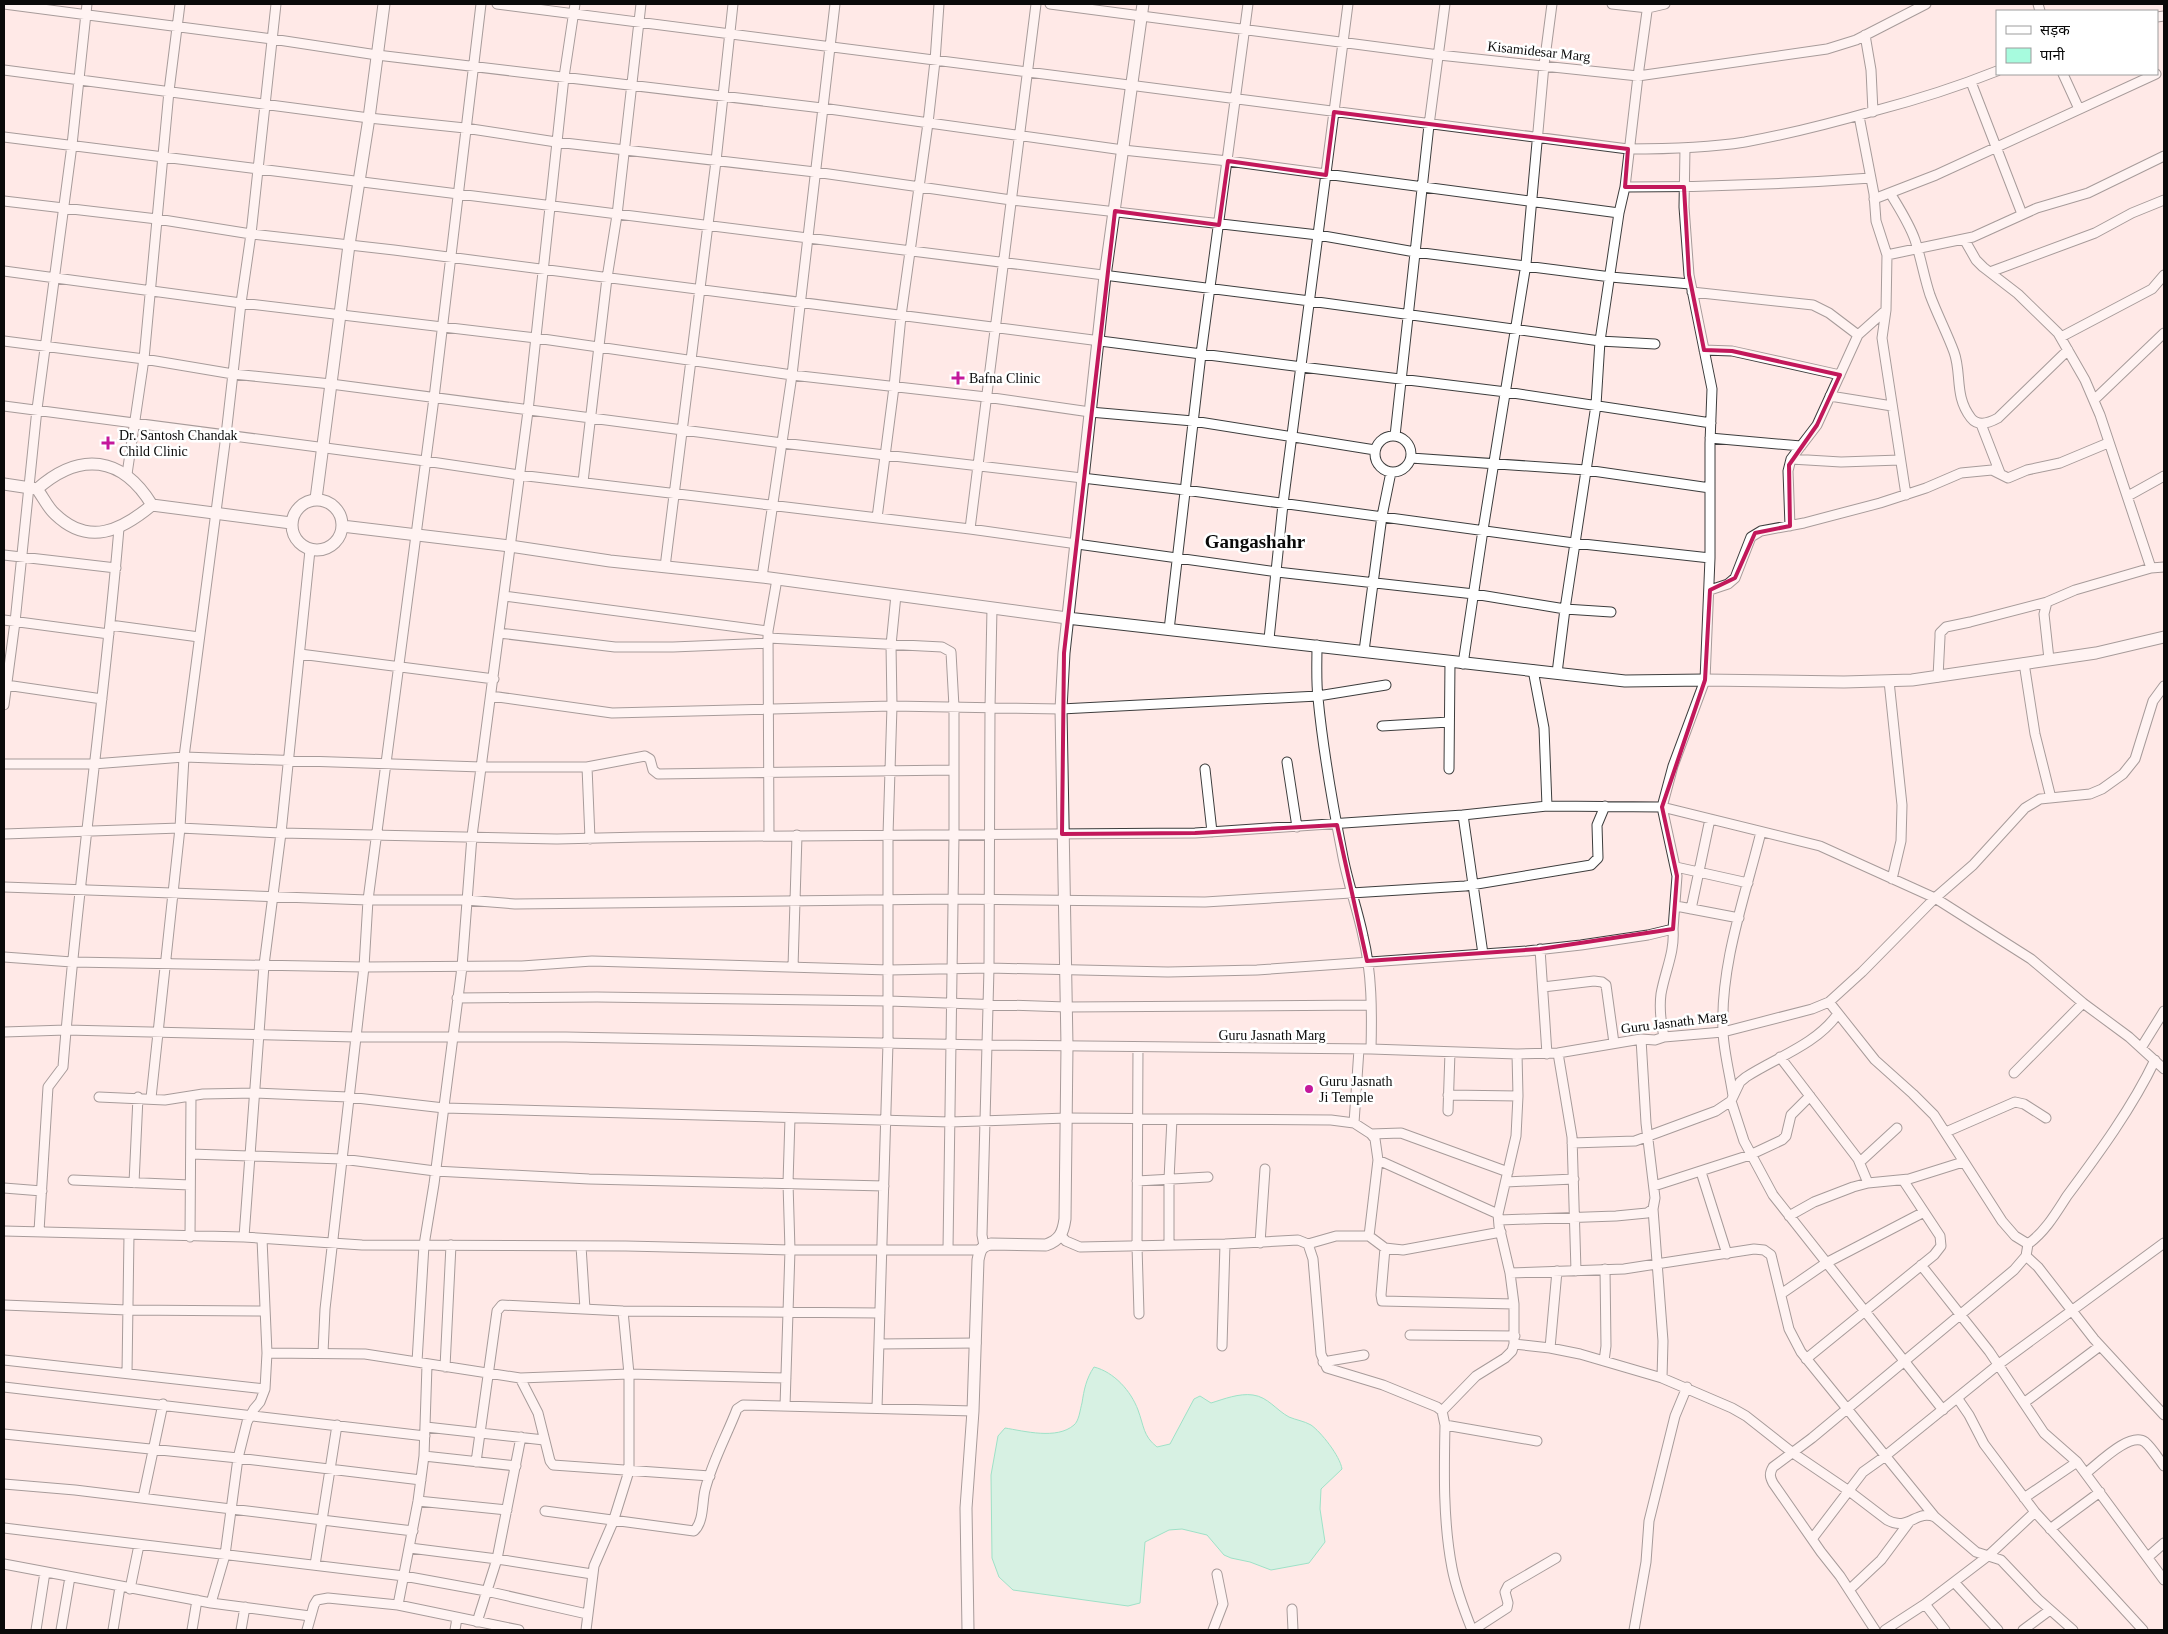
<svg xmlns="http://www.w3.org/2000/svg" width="2168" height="1634" font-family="'Times New Roman','Noto Sans Devanagari',serif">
<rect width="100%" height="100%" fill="#ffe9e7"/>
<!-- water -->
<path fill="#a7fbde" stroke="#28d8a0" d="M1094 1367C1114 1372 1131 1391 1138 1410 1144 1426 1143 1436 1157 1447L1170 1444 1194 1399 1200 1396 1211 1403C1224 1399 1239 1393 1253 1395 1268 1397 1276 1410 1289 1417 1296 1420 1304 1421 1311 1425 1321 1432 1340 1456 1342 1469L1321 1489 1320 1509 1325 1542 1309 1563 1271 1570 1250 1562 1231 1558 1224 1555 1207 1535 1182 1529 1169 1530 1145 1542 1140 1603 1128 1606 1013 1590 999 1577 992 1558 991 1475 998 1436 1005 1428C1024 1431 1057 1440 1074 1425 1079 1421 1080 1410 1082 1403 1084 1390 1086 1379 1094 1367Z"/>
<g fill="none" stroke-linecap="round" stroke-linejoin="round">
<defs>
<path id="minor" d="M4 4 272 39 377 55 822 108 1123 150 1228 161 1619 213
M497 4 1628 149C1667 149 1707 148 1745 142 1789 134 1832 123 1874 111 1916 100 1957 87 1997 71
M1050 4 1439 55 1638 76 1827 49 1856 40 1926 4
M1612 4 1648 8 1665 4
M2038 4 2040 11
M2157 17 2164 16
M1865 35 1871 70 1873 112
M4 70 369 118 465 128 556 142 815 172 1011 200 1318 235 1415 252 1611 277 1690 284
M2063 74 2079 109
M1971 82 2022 214
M1859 116 1874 194 1876 221 1887 255 1886 310 1882 338 1906 495
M4 137 1310 301 1600 341 1655 344
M1625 187C1707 187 1789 184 1871 178
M1890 193C1899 208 1909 223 1915 240 1921 258 1924 277 1930 295 1937 314 1947 333 1954 352 1962 374 1954 396 1971 418 1978 427 1989 423 1998 418L2068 350
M1874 199 1936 175 2156 74
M4 201 157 219 251 234 394 250 1302 367 1506 392 1711 423
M1964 239 1976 260 1983 267 2018 294 2058 333 2085 380 2100 415 2151 568 2164 567
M1887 255 1973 237 2037 208 2088 193 2164 156
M4 271 241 303 536 338 792 375 986 397 1090 412 1193 421 1375 450
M1990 272 2095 233 2132 213 2164 200
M1692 292 1813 305 1829 313 1858 335
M2061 337 2152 289 2164 275
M4 341 144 359 233 374 331 384 782 443 1185 490 1574 543 1710 558
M1704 350 1732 351 1840 375
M1830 396 1892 406
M2094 400 2164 333
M4 406 425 461 519 475 970 529 1277 572 1474 594 1565 609 1611 612
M1981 424 2000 473
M1375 454a18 18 0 1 1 36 0a18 18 0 1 1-36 0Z
M1395 436 1429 125 1445 4
M1710 438 1801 446
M1411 458 1586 470 1710 488
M1791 459 1841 462 1900 460
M127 474 144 359 169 91 180 4
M583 482 607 278 617 215 641 4
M2128 496 2164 476
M877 518 894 387 901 316 928 123 935 61 939 4
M1790 526 1788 471 1791 459 1817 425 1858 335 1886 310
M970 529 1036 4
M4 555 116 568
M665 567 716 161 733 4
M762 577 792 375 835 4
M1710 590 1728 584 1735 578 1751 537 1761 531 1804 523 1880 503 1926 488 1961 473 1992 470 2008 478 2027 470 2060 463 2108 443
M504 596 768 631
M4 620 109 634
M110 625 199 637
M1169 630 1201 354 1248 4
M499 633 615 647H673L768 643
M768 638 942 647 951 652 954 707V835L948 1249
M1269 639 1283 504 1348 4
M1317 645C1317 663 1316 681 1318 698 1323 750 1332 801 1342 852 1347 881 1357 907 1363 936 1372 973 1372 1012 1371 1049
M1364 651 1382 516 1391 472
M300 654 494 679
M2049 659 2044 614 2047 602 2075 590 2151 568
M2024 663 2035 734 2051 798
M1463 664 1483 530 1526 264 1544 65 1552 4
M1533 670 1544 728 1547 806
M1557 673 1565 609 1596 405 1600 341 1619 213 1625 187 1638 76 1648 4
M1938 677 1940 637V633L1946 627 1970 622 2047 602
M1889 681 1902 805 1901 841 1892 879
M6 685 102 699
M491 696 612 713 892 706 1061 709 1318 696 1386 685
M4 705 15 622 37 409 72 145 87 4
M1382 726 1449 722
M1287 762 1297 827
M4 764H93L184 757 481 767H587L645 756 650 759 653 770 658 774 954 770
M587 767 590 839
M1205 769 1212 832
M1449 769 1450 662
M1463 815 1483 954
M4 834 180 828 281 833 557 839 642 837 1195 833 1463 815 1547 806 1662 807 1820 846 1935 898 2031 959 2083 1003 2129 1037 2164 1069
M769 836 768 631 777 579
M1676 867 1748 883
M4 887 368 900H466L515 904 953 899 1205 902 1465 886 1591 865 1598 858 1597 825 1605 806
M1676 906 1739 918
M1691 909 1710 819
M1540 949 1547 1054
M4 957 72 962 364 967 522 966 592 961 889 970 989 968 1168 972 1257 970 1527 951 1581 945 1648 935 1673 929 1677 876 1662 807 1673 766 1705 680 1710 558V443L1712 389 1689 275 1684 207 1685 148
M793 967 797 835
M1543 987 1594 981 1602 982 1606 985 1614 1043
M457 998 597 997 888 1001 1066 1007 1371 1005
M1829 1002 1875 1060 1913 1094 1934 1115 2002 1221 2015 1236 2028 1244C2045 1232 2056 1213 2067 1196 2099 1153 2132 1108 2155 1060
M4 1032 66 1030 355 1037H566L987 1045 1371 1049 1517 1054 1558 1053 1641 1039 1655 1040 1664 1037 1723 1032 1812 1009 1829 1002 1862 972 1935 898 1973 865 2025 808 2040 799 2090 794 2102 789 2123 774 2135 759 2153 701 2164 686
M1664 1037C1661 1023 1659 1009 1661 994 1665 971 1675 952 1673 929
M1138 1047 1137 1246 1139 1314
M2141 1048 2164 1011
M1558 1053 1572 1137 1576 1271
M1780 1057 1858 1159 1868 1183
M2014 1073 2083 1003
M1448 1095 1518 1096
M1733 1096C1730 1075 1724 1053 1723 1032 1720 964 1745 897 1761 832
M99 1097 165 1100 203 1094 255 1093 348 1097 444 1108 950 1122 1067 1118 1331 1120 1354 1123 1371 1134 1375 1139 1378 1160 1369 1236
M151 1098 180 828 184 757 226 435 241 303 251 234 276 4
M1731 1101 1744 1141 1773 1195 1943 1410
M1448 1111 1450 1052
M1354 1123 1359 1049
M1946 1132 2015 1102 2024 1104 2046 1118
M1371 1134 1401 1133 1508 1172
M1572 1143 1635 1141 1716 1111 1731 1101 1740 1082 1746 1077C1777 1057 1815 1045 1837 1015
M191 1154 342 1159 435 1171 589 1179 884 1186
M1378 1160 1498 1214
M1860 1162 1897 1128
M1701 1172 1727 1254
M73 1180 190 1185
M1137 1181 1208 1177
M1506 1182 1574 1179
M134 1183 138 1097
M1654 1186 1750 1155 1782 1140 1786 1136 1791 1115 1810 1096
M4 1188 42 1191
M1653 1209 1663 1341 1662 1378
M1789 1216 1814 1202 1853 1187 1868 1183 1909 1179 1963 1162
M1499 1220 1616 1216 1647 1213 1653 1209 1655 1198 1646 1123 1641 1039
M4 1231 244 1237 362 1245 626 1246 790 1250H980
M39 1231 48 1087 63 1067C77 887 104 708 119 528
M1061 1236 1066 1241 1080 1247 1225 1244 1298 1240 1308 1244 1313 1259 1321 1354 1327 1368 1383 1385 1437 1407 1442 1411 1445 1425C1444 1472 1443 1521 1452 1568 1456 1589 1464 1610 1472 1630
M190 1237 191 1096
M244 1237 264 965 281 833 310 550
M1260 1243 1265 1169
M1308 1244 1336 1236H1369L1385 1248 1403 1250 1501 1232
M1169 1245V1179L1172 1119
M581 1246 585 1309
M984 1246 982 1235 989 968 990 708 992 608
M1385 1248 1381 1295 1382 1301 1514 1304
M2026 1256 2038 1267 2094 1339 2164 1415
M1921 1265 1989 1351 2044 1433 2077 1462 2164 1580
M1510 1273 1624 1269 1754 1249 1764 1250 1771 1255 1789 1329 1801 1352 1935 1517
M1781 1294 1826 1263 1924 1212
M4 1305 127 1310 264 1311
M1410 1335 1515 1336
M879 1344 976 1343
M1514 1344 1550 1348 1580 1354 1662 1378 1732 1408 1746 1416 1793 1453 1849 1491 1887 1520C1909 1532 1916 1509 1935 1517L1976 1552 2001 1560 2038 1599 2073 1630
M1222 1346 1225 1244
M1550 1348 1557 1271
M267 1353 365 1354 520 1378 629 1374 786 1378
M323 1353 325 1309 364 967 368 900 434 398 481 4
M1806 1359 1934 1255 1941 1246 1940 1236 1903 1180
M4 1360 265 1389
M1604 1361 1606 1346 1605 1269
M417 1362 424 1245 434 1184 462 967 472 836 528 411 564 77 575 4
M1323 1362 1364 1355
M445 1367 451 1245
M127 1373 129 1235
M520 1378 538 1413 550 1461 553 1465 710 1476
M4 1387 425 1436
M1958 1399 1969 1415 1984 1444 2035 1512 2143 1630
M2025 1402 2100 1346
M785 1406 790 1250 788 1183 790 1118
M877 1408 888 1043V835L892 706 891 645 896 595
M1442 1411 1476 1376 1505 1358 1512 1351 1514 1344V1304L1510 1273 1499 1226 1498 1214 1516 1136 1518 1096 1517 1054
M1445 1425 1537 1441
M426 1427 544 1440
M4 1434 238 1458 421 1480
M424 1456 516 1466
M476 1462 497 1311 502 1305 623 1311 880 1313
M2086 1473C2098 1464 2130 1431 2145 1442 2152 1448 2158 1458 2164 1466
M4 1484 75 1490 413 1531
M143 1498 163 1404
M2024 1498 2077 1462
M418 1501 507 1510
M545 1511 694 1531C704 1522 702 1502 705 1490 712 1462 727 1435 737 1409L743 1405 973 1411
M4 1528 404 1576 486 1591 587 1614
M2050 1529 2100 1492
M1812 1539 1863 1472 1884 1457 1999 1364 2164 1243
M410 1548 497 1559 592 1574
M2148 1557 2164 1543
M4 1564 211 1603 310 1616
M315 1565 337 1425
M1954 1582 1998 1630
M130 1589 139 1545
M1849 1590 1881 1560 1910 1521
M211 1603 225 1555 238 1458 247 1422 254 1409 260 1402 265 1389 267 1353 262 1239
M1925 1604 1945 1630
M398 1605 418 1501 424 1456 427 1365
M1292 1609 1293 1630
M477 1622 497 1559 521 1437
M36 1630 45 1572
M61 1630 70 1577
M113 1630 120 1587
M192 1630 197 1600
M241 1630 245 1607
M307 1630 314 1605 317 1600 328 1598 398 1605 519 1630
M455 1630 457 1618
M586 1630 594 1566 613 1522 629 1471V1374L623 1311
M1213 1630 1223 1604 1217 1574
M1473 1630 1507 1608 1508 1603 1505 1592 1508 1586 1556 1558
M1634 1630 1646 1562 1649 1521 1675 1416 1687 1387
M1875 1630 1840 1576 1821 1552 1773 1483C1770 1477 1769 1474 1773 1467L1812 1438 2014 1270 2026 1256 2028 1244
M1885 1630 1925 1604 1988 1556 2035 1512
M2023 1630 2050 1610"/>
<path id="tertiary" d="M4 484 37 489C43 497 48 508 55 514 89 547 122 530 152 505L291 523
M37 489C80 451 122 456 152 505
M316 499 349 245 369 118 384 4
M292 525a25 25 0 1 1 50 0a25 25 0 1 1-50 0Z
M342 526 510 546 610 561 762 577 1067 618 1625 681 1705 680 1844 682 1912 680 2096 653 2164 637
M968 1630 966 1508 973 1411 978 1260C980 1250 981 1246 991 1244L1046 1245C1060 1240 1063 1233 1065 1219L1067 1046 1061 709 1064 653 1105 276 1143 4"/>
</defs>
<!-- minor casing -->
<use href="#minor" stroke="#3d3d3d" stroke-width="11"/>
<!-- tertiary casing -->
<use href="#tertiary" stroke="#3d3d3d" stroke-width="13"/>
<!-- minor -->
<use href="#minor" stroke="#fff" stroke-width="9"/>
<!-- tertiary -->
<use href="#tertiary" stroke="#fff" stroke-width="11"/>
</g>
<!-- marked area -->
<path d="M0 0H2168V1634H0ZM1334 112 1628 149 1625 187H1684L1689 275 1704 350 1732 351 1840 375 1817 425 1789 465 1790 526 1755 533 1735 578 1710 590 1705 680 1662 807 1677 876 1673 929 1540 949 1367 961 1337 825 1195 833 1062 834 1064 653 1115 211 1219 225 1228 161 1326 175Z" fill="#ffe9e7" fill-opacity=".55" fill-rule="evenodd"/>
<path fill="none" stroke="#c2185b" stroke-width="4" stroke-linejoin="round" d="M1334 112 1628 149 1625 187H1684L1689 275 1704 350 1732 351 1840 375 1817 425 1789 465 1790 526 1755 533 1735 578 1710 590 1705 680 1662 807 1677 876 1673 929 1540 949 1367 961 1337 825 1195 833 1062 834 1064 653 1115 211 1219 225 1228 161 1326 175Z"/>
<!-- markers -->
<g fill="#c4189c" stroke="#fff" stroke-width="2">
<path d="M955.5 370.5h5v5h5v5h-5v5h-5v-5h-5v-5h5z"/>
<path d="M105.5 435.5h5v5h5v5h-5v5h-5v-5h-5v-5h5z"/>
<circle cx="1309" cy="1089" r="5"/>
</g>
<g text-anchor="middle" stroke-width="5" stroke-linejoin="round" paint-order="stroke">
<!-- street labels -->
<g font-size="14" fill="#0a0a0a" stroke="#fff">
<text transform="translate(1539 51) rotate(6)" y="5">Kisamidesar Marg</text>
<text transform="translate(1674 1022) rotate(-7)" y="5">Guru Jasnath Marg</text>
<text x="1272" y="1040">Guru Jasnath Marg</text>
</g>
<!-- poi labels -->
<g font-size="14" fill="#0a0a0a" stroke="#fff" text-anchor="start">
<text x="969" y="383">Bafna Clinic</text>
<text x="119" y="440">Dr. Santosh Chandak<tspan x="119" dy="16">Child Clinic</tspan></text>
<text x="1319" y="1086">Guru Jasnath<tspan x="1319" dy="16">Ji Temple</tspan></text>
</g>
<!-- district labels -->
<g font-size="19" font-weight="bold" fill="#0a0a0a" stroke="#fff">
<text x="1255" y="548">Gangashahr</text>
</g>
</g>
<!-- border -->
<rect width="2168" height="1634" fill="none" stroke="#0a0a0a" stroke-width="10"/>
<!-- legend -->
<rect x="1996" y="10" width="162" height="65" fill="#ffffff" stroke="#9d9d9d"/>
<rect x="2006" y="26" width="25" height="8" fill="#ffffff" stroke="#9d9d9d"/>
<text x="2040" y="35" font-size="15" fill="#0a0a0a">सड़क</text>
<rect x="2006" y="48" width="25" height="15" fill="#a7fbde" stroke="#9d9d9d"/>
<text x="2040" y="60" font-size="15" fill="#0a0a0a">पानी</text>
</svg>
